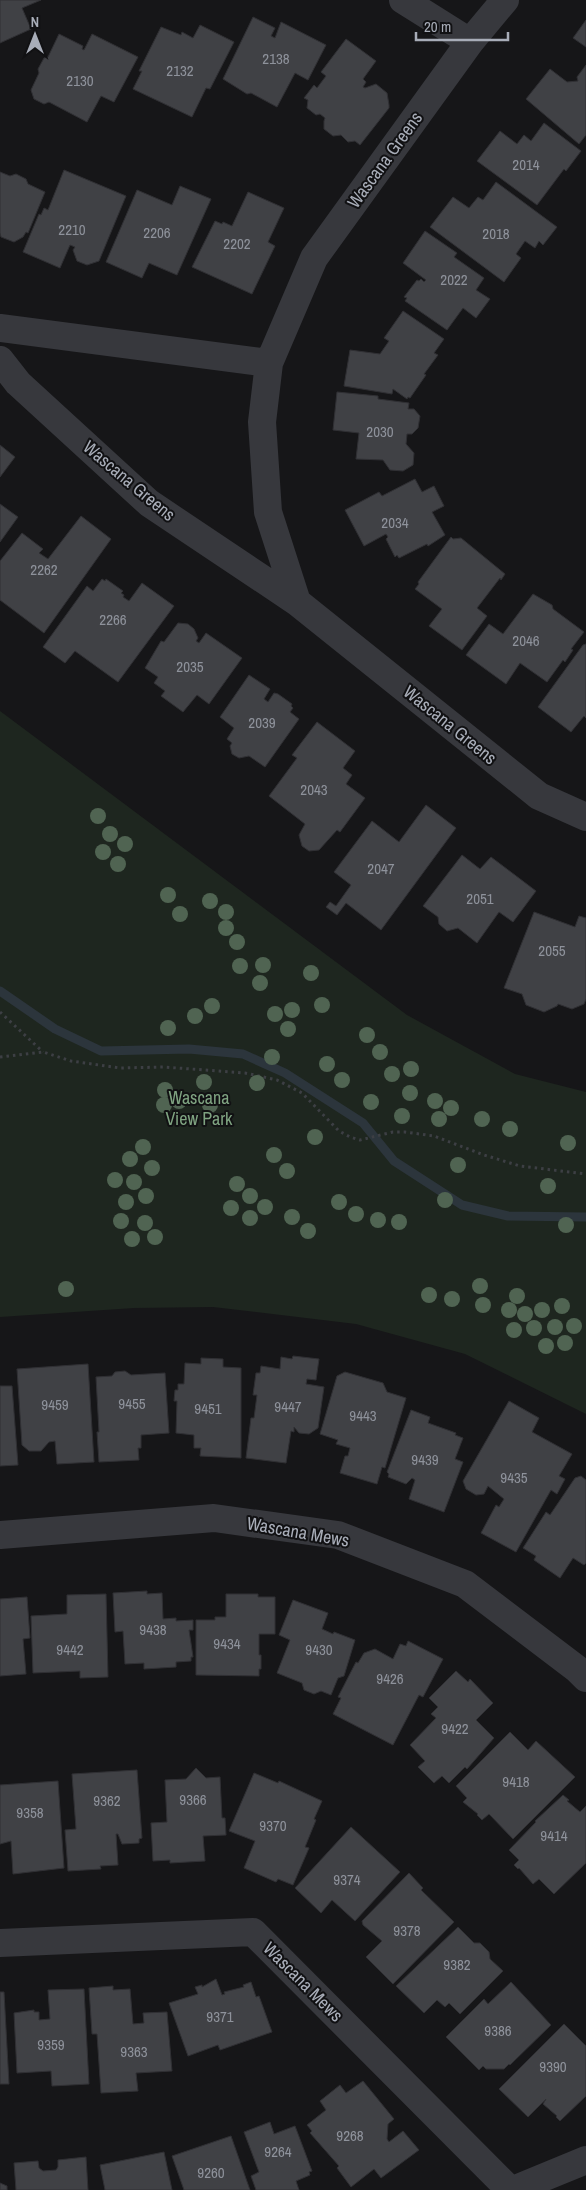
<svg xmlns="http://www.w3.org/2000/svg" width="586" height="2190" font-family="'Archivo Narrow',sans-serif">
<rect width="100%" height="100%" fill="#161618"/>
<!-- green -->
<path fill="#1e261f" d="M0 711 407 1015 515 1074 586 1092V1414L465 1354 356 1324 213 1307 134 1308 0 1317Z"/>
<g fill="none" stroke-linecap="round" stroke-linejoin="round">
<!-- stream -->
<path stroke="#2c353c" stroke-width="9" d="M0 991 55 1029 101 1051 189 1049 243 1054 285 1073 363 1123 394 1161 462 1205 508 1216 586 1217"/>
</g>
<!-- building -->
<path fill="#404145" stroke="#303034" d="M0 0H41L22 8 31 29 0 43Z
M253 17 275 28 271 36 275 38 281 22 326 45 308 80 295 73 277 107 251 93 247 94 223 79Z
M586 20V47L573 38Z
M200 25 234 42 210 89 206 88 192 117 133 89 142 71H139L161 27 181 35 182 32 193 38Z
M59 34 83 46 82 49 84 50 92 34 138 57 114 102 101 96 87 122 49 102 44 104 34 99 31 90 39 73 38 69 44 58 48 57Z
M346 39 376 61 363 79 366 82 363 87 365 88 376 84 387 93 389 105V108L360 145 355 141 348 142 341 135 333 136 324 129V121L325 118 320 114 316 115 307 108 308 100 304 98 314 85 317 88 326 76 321 72Z
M586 65V135L579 144 526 99 550 69 567 82 578 81 577 77Z
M544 123 581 151 566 171 564 169 537 205 477 161 500 131 517 144 524 135 531 141Z
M64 170 126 196 99 261 87 265 77 261 73 250 75 247 70 245 60 268 23 252 39 214 41 215 44 208 48 210Z
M0 172 10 176 16 174 26 179 28 184 45 192 28 233 26 232 23 237 14 242 1 237 0 233Z
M496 182 557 227 543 245 539 241 535 248 525 241 516 254 521 258 504 282 430 227 453 197 469 208 478 197 483 200Z
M180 186 211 199 177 275 149 263 142 278 106 262 137 190 172 205Z
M248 192 284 208 268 242 275 246 252 294 192 267 215 221 222 224 223 222 232 226Z
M425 231 457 253 454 257 484 278 476 290 490 299 476 318 463 308 447 330 405 301 407 298 404 297 417 280 419 281 421 279 424 282 426 280 403 263Z
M403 311 444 339 434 353 438 355 424 374 426 375 410 398 408 397 407 399 393 389 392 394 344 386 350 350 380 354 389 341 384 338Z
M337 392 378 396V399L409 403 408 409H414L420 416 418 428 412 434H407L406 444 414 453 413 465 403 471 390 470 383 460 356 459 359 433 333 430Z
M0 445 15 457 0 477Z
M415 479 422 492 434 486 444 506 432 512 445 535 428 546 427 544 399 558 397 555 395 557 386 539 388 537 386 534 364 546 345 510 379 492 382 496Z
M0 504 18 517 0 542Z
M81 516 111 539 44 633 0 600V561L22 533 43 549 39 553 48 559Z
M451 537 453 539 461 538 505 574 501 580 500 578 477 608 487 616 462 650 429 626 442 609 415 589 419 584 418 582Z
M102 579 105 581 106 579 123 591 121 593 124 595 123 597 129 601 142 583 174 606 118 682 75 651 65 663 43 647 87 586 93 591Z
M533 594 552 605 553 609 584 632 571 649 573 650 565 662 563 660 547 682 520 663 506 684 466 655 489 624 503 634Z
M178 623 188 624 194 629 198 638 196 641 199 643 206 633 242 658 209 704 197 695 183 712 161 696 165 691 154 683 158 677 145 668 161 641 164 642Z
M586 644V718L584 716 571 732 538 707 583 645Z
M249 675 270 689 264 699 268 702 274 693 278 694 292 704 291 706 293 708 290 712 299 719 265 767 249 756 239 758 232 754 230 746 232 743 227 739 234 728 220 717Z
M317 722 355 751 343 768 352 775 346 784 365 798 340 832 337 830 319 850 309 851 302 846 299 835 305 824 269 796 297 758 292 755Z
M426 805 456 828 381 930 346 903 337 915 326 907 330 902 336 906 351 885 334 872 372 821 399 842Z
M462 855 480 869 491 857 536 891 513 922 499 912 477 943 458 928 447 931 439 924 438 917 423 906Z
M534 912 575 927 579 916 586 918V999L584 1004 572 1009 558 1004 557 1006 544 1012 526 1005 522 994 504 988Z
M293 1356 319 1359 316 1380 307 1379 306 1384 324 1387 318 1428 309 1434 299 1433 294 1427V1432L291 1431 286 1463 246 1458 251 1418H254L257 1395H253L256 1373H260L261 1366 280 1369 281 1357 292 1359Z
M201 1358 223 1359V1367L241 1368V1458L200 1456 201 1448H194V1435L176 1433 177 1401H174L175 1390H178V1384H184L185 1363 201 1364Z
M88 1364 94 1462 57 1464 55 1441 49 1442 41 1451H29L22 1445 17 1369Z
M125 1371 131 1375 165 1373 169 1433 141 1435V1448H138L139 1460 99 1462 97 1432H99L96 1377 112 1376 115 1372Z
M345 1372 383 1383 387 1392 406 1398 385 1468 382 1467 377 1484 340 1473 345 1456H348L350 1448 336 1444 338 1440 320 1434 337 1376Z
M0 1386H12L18 1465 0 1466Z
M509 1401 539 1418 532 1432 572 1454 559 1476 565 1479 557 1494 551 1490 516 1552 481 1533 496 1505 499 1507 504 1499 488 1486 484 1494 476 1495 466 1489 463 1481Z
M411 1410 430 1417 428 1423 456 1433 455 1435 463 1438 455 1459 463 1462 444 1512 409 1499 415 1480 412 1478 406 1484 388 1477 389 1474 387 1472Z
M581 1476 586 1480V1563L584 1565 573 1558 560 1578 534 1560 536 1556 523 1548 546 1512 550 1515 575 1478Z
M147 1591V1594L162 1593 163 1619 176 1618V1621L193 1620V1630H189L193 1657H191V1661L176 1662V1667L144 1669V1663L125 1664 123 1631 115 1632 113 1593Z
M106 1594 108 1677 80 1678V1671L33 1673 31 1616 67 1614V1595Z
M226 1594H258V1597H275V1634H259V1655H261V1669H259V1676L196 1675V1620H215V1617H226Z
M27 1597 30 1638 23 1639 26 1674 0 1676V1599Z
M293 1600 328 1613 322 1629 333 1634 334 1632 355 1640 344 1676 338 1678 331 1695 321 1691 314 1694 304 1690 302 1683 277 1673 290 1640 279 1635Z
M408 1641 443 1659 423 1697 419 1695 393 1745 333 1714 341 1698 338 1697 356 1662 358 1663 364 1653 375 1649 393 1659 400 1644 406 1646Z
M456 1671 468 1682 470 1679 493 1703 476 1720 494 1738 467 1769 465 1767 449 1783 442 1776 434 1783 418 1767 425 1761 410 1745 436 1718 431 1714 438 1707 429 1698Z
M510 1732 528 1750 536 1741 575 1777 513 1839 489 1814 482 1820 477 1815 478 1814 463 1802 467 1798 456 1786Z
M196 1768 206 1778 220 1777 222 1818H225L226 1835 203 1836 205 1861 170 1863V1860L153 1861 151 1823 167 1822 165 1780 186 1779Z
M137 1770 142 1838 139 1839V1843L122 1844 118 1834H116L118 1865 100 1866 101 1869 68 1871 65 1830 76 1829 72 1774Z
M254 1773 278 1783 279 1781 322 1801 314 1819 316 1820 305 1847 309 1848 293 1885 278 1879 276 1882 244 1868 255 1841 229 1831Z
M58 1781 64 1868 13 1874 11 1841 0 1844V1785Z
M563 1795 569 1800 567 1801 580 1812 586 1806V1863L554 1894 539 1879 533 1884 519 1868 518 1869 514 1865 519 1860 509 1850 536 1822 535 1821Z
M351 1827 400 1872 355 1921 332 1900 321 1913 295 1888Z
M409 1873 423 1888 421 1890 454 1922 393 1984 366 1957 382 1941 363 1925 362 1921Z
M458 1927 474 1943H480L489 1952 490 1959 503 1971 460 2014 449 2003 445 2007 437 2000 424 2013 396 1986Z
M216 1979 222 1995 225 1994 224 1992 244 1987 243 1985 251 1982 256 1997 259 1996 272 2032 220 2050 218 2045 188 2056 169 2003 198 1994 195 1987 202 1985V1987Z
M511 1982 551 2025 510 2065 509 2064 504 2069H486L483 2066 479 2070 446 2037 484 1999 488 2004Z
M113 1986V1990L130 1989 133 2024 144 2023 143 2013 167 2012 172 2071 136 2073 138 2091 101 2093 97 2034H92L89 1988Z
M84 1989 89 2084 52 2086 51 2071 17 2073 14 2013 34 2010V2012H39V2020L50 2019 48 1990Z
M0 1992H4L9 2084H0Z
M564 2024 586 2046V2096L560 2121 556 2117 557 2116 543 2104 546 2099 528 2117 499 2089Z
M363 2081 394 2119 388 2124 387 2139 389 2142 403 2131 419 2150 381 2178 374 2169 351 2187 337 2168 339 2166 310 2133 312 2131 307 2125 326 2110 320 2101 340 2085 346 2093Z
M270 2122 274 2134 295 2126 312 2171 309 2172 310 2175 296 2181 299 2190H256L251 2176 259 2172 244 2132Z
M231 2136 250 2190H184L172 2156Z
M164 2152 172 2190H105L100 2165Z
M86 2157 88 2190H16L14 2163 38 2161 39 2168 43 2171 56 2170 58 2167V2160Z
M0 2183 7 2186V2190H0Z"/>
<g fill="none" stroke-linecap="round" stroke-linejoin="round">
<!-- path -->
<path stroke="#3d3f44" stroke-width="3" stroke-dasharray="2.5 4" stroke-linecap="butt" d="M0 1012 43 1052
M0 1057 43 1052 71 1061 120 1068 164 1067 245 1073 277 1080 302 1093 339 1131 350 1137 360 1140 393 1132H405L434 1136 484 1155 520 1166 586 1174"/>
<!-- minor -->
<path stroke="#37383d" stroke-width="28" d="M403 0 470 42
M0 328 269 363
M0 360 18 383 149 503 297 602 539 796 586 817
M297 602 268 512 262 422 269 363 314 258 470 42 505 0
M0 1535 214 1518 338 1535 465 1584 577 1669 586 1678
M0 1943 253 1932 510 2190
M513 2190 586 2160"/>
</g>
<!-- trees -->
<g fill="#506452">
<circle cx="98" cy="816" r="8"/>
<circle cx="110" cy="834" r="8"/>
<circle cx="125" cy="844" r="8"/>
<circle cx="103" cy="852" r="8"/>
<circle cx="118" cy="864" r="8"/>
<circle cx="168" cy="895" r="8"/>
<circle cx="210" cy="901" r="8"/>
<circle cx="226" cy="912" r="8"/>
<circle cx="180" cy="914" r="8"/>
<circle cx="226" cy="928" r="8"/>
<circle cx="237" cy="942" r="8"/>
<circle cx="263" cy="965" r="8"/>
<circle cx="240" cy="966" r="8"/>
<circle cx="311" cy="973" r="8"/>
<circle cx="260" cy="983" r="8"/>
<circle cx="322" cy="1005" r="8"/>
<circle cx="212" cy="1006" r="8"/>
<circle cx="292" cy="1010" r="8"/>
<circle cx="275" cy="1014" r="8"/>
<circle cx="195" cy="1016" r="8"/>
<circle cx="168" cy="1028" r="8"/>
<circle cx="288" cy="1029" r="8"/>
<circle cx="367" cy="1035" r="8"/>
<circle cx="380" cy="1052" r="8"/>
<circle cx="272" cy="1057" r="8"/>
<circle cx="327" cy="1064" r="8"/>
<circle cx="411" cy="1069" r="8"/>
<circle cx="392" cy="1074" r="8"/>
<circle cx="342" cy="1080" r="8"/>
<circle cx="204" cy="1082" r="8"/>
<circle cx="257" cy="1083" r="8"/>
<circle cx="165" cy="1090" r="8"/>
<circle cx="410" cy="1093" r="8"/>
<circle cx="179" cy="1101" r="8"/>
<circle cx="435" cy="1101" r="8"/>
<circle cx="371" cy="1102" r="8"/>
<circle cx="164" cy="1105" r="8"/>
<circle cx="210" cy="1105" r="8"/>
<circle cx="451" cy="1108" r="8"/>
<circle cx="402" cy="1116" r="8"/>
<circle cx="439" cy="1119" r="8"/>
<circle cx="482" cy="1119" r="8"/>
<circle cx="510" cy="1129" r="8"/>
<circle cx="315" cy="1137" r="8"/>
<circle cx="568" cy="1143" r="8"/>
<circle cx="143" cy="1147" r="8"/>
<circle cx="274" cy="1155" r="8"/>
<circle cx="130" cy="1159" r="8"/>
<circle cx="458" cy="1165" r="8"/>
<circle cx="152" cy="1168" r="8"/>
<circle cx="287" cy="1171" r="8"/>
<circle cx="115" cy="1180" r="8"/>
<circle cx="134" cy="1182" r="8"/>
<circle cx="237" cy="1184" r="8"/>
<circle cx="548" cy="1186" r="8"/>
<circle cx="146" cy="1196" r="8"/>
<circle cx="250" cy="1196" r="8"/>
<circle cx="445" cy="1200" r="8"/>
<circle cx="126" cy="1202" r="8"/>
<circle cx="339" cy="1202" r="8"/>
<circle cx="265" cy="1207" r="8"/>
<circle cx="231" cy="1208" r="8"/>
<circle cx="356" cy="1214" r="8"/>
<circle cx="292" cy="1217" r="8"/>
<circle cx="250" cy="1218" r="8"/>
<circle cx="378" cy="1220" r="8"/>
<circle cx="121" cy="1221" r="8"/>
<circle cx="399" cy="1222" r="8"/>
<circle cx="145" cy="1223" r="8"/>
<circle cx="566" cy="1225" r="8"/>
<circle cx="308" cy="1231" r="8"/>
<circle cx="155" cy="1237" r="8"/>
<circle cx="132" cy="1239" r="8"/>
<circle cx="480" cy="1286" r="8"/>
<circle cx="66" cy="1289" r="8"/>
<circle cx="429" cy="1295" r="8"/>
<circle cx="517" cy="1296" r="8"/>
<circle cx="452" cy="1299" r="8"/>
<circle cx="483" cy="1305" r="8"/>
<circle cx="562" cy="1306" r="8"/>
<circle cx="509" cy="1310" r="8"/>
<circle cx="542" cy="1310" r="8"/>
<circle cx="525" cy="1314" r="8"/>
<circle cx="574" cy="1326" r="8"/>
<circle cx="555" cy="1327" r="8"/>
<circle cx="534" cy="1328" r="8"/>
<circle cx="514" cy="1330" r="8"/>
<circle cx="565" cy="1343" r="8"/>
<circle cx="546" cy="1346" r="8"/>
</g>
<g text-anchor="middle" stroke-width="4" stroke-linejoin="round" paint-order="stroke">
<!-- number labels -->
<g font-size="15" fill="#8e929b">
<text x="276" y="64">2138</text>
<text x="180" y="76">2132</text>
<text x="80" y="86">2130</text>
<text x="526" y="170">2014</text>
<text x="72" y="235">2210</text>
<text x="157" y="238">2206</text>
<text x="496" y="239">2018</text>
<text x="237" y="249">2202</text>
<text x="454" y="285">2022</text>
<text x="380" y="437">2030</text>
<text x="395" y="528">2034</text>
<text x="44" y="575">2262</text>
<text x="113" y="625">2266</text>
<text x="526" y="646">2046</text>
<text x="190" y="672">2035</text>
<text x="262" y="728">2039</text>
<text x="314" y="795">2043</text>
<text x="381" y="874">2047</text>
<text x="480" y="904">2051</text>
<text x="552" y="956">2055</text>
<text x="132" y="1409">9455</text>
<text x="55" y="1410">9459</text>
<text x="288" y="1412">9447</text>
<text x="208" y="1414">9451</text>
<text x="363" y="1421">9443</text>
<text x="425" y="1465">9439</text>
<text x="514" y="1483">9435</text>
<text x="153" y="1635">9438</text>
<text x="227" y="1649">9434</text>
<text x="70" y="1655">9442</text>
<text x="319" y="1655">9430</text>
<text x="390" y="1684">9426</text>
<text x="455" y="1734">9422</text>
<text x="516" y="1787">9418</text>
<text x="193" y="1805">9366</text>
<text x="107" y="1806">9362</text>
<text x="30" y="1818">9358</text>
<text x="273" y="1831">9370</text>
<text x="554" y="1841">9414</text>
<text x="347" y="1885">9374</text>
<text x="407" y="1936">9378</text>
<text x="457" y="1970">9382</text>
<text x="220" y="2022">9371</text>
<text x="498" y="2036">9386</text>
<text x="51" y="2050">9359</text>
<text x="134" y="2057">9363</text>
<text x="553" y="2072">9390</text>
<text x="350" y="2141">9268</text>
<text x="278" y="2157">9264</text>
<text x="211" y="2178">9260</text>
</g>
<!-- street labels -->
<g font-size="18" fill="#a8adb8" stroke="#111113">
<text transform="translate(385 160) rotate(-54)" y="6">Wascana Greens</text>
<text transform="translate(129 481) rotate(40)" y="6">Wascana Greens</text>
<text transform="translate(450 725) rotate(39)" y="6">Wascana Greens</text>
<text transform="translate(298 1532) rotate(10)" y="6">Wascana Mews</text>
<text transform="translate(303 1982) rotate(45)" y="6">Wascana Mews</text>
</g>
<!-- park labels -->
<g font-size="18" fill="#7fa381" stroke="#111113">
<text x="199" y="1104">Wascana<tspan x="199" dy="21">View Park</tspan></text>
</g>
</g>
<!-- north arrow -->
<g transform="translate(35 35)" stroke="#111113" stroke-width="4" paint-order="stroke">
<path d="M0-4L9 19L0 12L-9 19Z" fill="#a8adb8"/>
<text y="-8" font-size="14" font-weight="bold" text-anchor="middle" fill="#a8adb8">N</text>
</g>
<!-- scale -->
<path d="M416 32v8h92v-8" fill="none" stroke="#a8adb8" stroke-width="2.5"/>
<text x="424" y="32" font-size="15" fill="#a8adb8" stroke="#111113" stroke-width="4" paint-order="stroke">20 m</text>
</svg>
